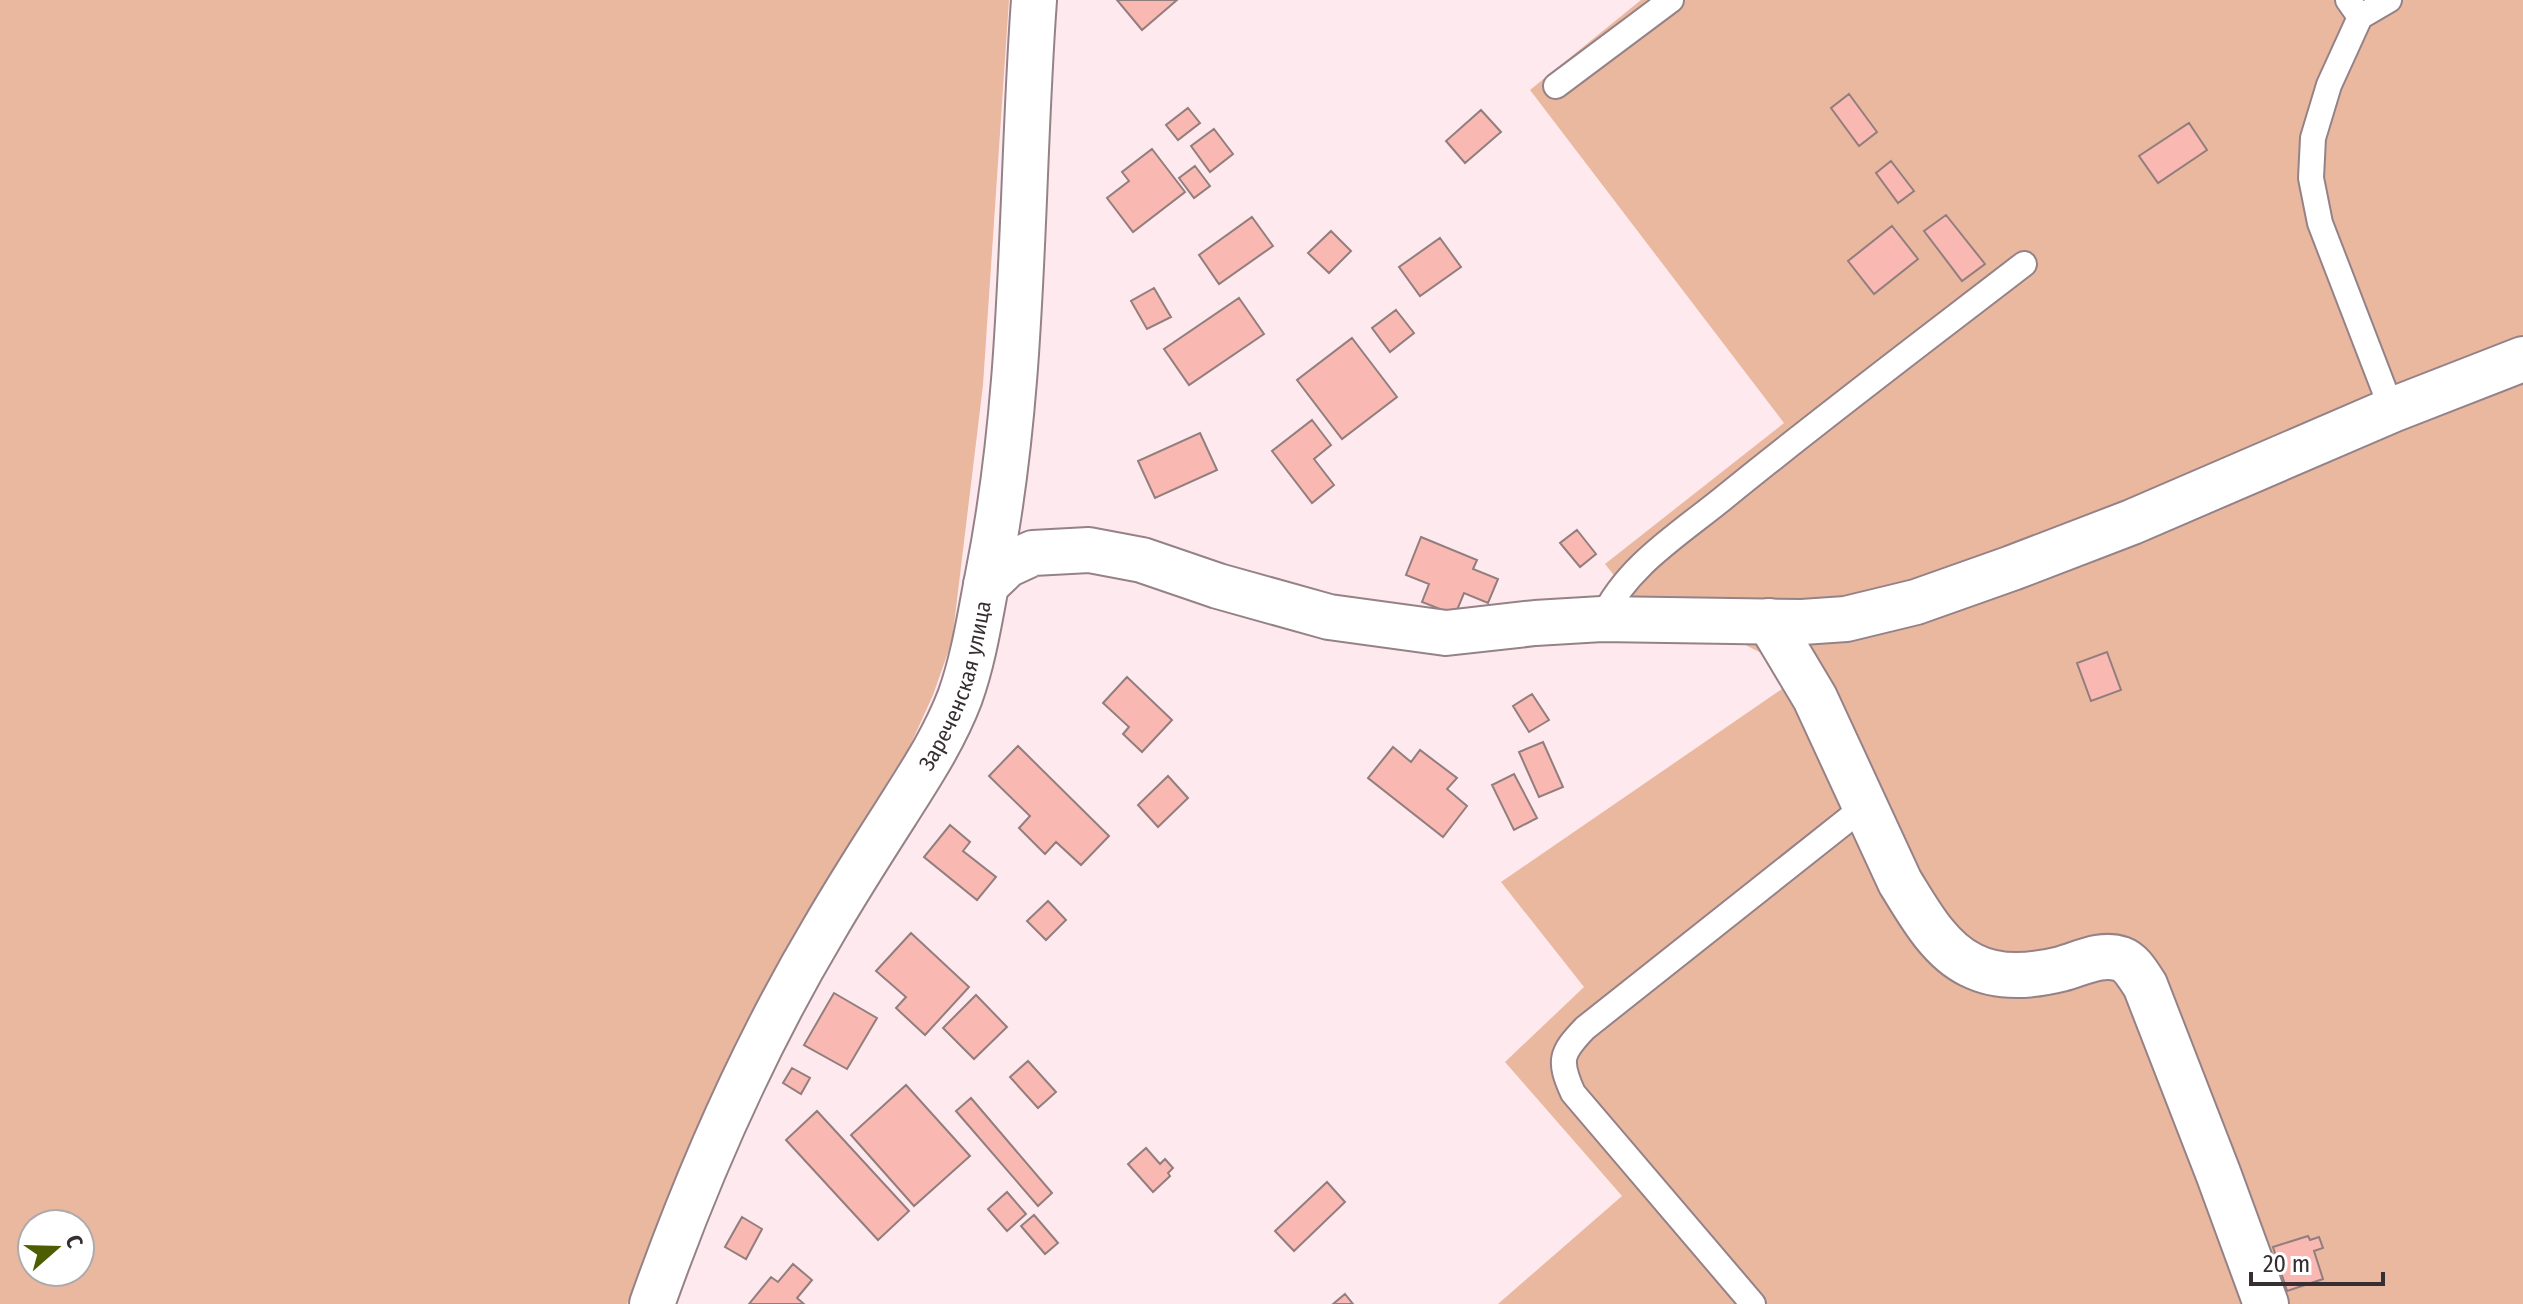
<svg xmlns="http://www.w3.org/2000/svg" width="2523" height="1304" font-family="'Fira Sans Condensed',sans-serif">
<rect width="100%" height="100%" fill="#fee9ef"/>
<!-- green -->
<path fill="#eab89f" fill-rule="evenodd" d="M0 0H1009L983 385 952 641 933 695 909 748 855 833 792 943 730 1065 627 1304H0ZM32 1224H80V1272H32Z
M1641 0H2523V1304H1498L1622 1196 1505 1062 1584 987 1501 882 1782 689 1767 656 1732 638 1656 628 1605 564 1784 423 1530 90Z"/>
<!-- building -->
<path fill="#fab8b3" stroke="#917e7d" stroke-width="2" d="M1117 0H1177L1142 30Z
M1849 94 1877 132 1859 146 1831 108Z
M1188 108 1200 123 1178 140 1166 125Z
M1481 110 1501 132 1465 163 1446 141Z
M2189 123 2207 150 2158 183 2139 156Z
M1214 129 1233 154 1210 172 1191 146Z
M1152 149 1185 192 1133 232 1107 198 1129 181 1122 172Z
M1891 161 1914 191 1898 203 1876 173Z
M1195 166 1210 186 1194 198 1179 178Z
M1946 215 1985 264 1962 281 1924 231Z
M1252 217 1273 246 1219 284 1199 255Z
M1892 226 1918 259 1874 294 1848 261Z
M1331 231 1351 251 1329 273 1308 253Z
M1440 238 1461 267 1420 296 1399 267Z
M1154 288 1171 317 1147 329 1131 301Z
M1239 298 1264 334 1189 385 1164 349Z
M1396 310 1414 333 1390 352 1372 328Z
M1352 338 1397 397 1342 439 1297 380Z
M1312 420 1331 445 1314 459 1334 485 1312 503 1272 451Z
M1200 433 1217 470 1155 498 1138 461Z
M1577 530 1596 554 1580 567 1560 543Z
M1421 537 1477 560 1473 569 1498 579 1488 603 1464 593 1455 615 1422 602 1429 584 1406 575Z
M2107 652 2121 690 2091 701 2077 663Z
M1127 677 1172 720 1142 752 1123 734 1129 727 1103 703Z
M1532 694 1549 720 1529 732 1513 706Z
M1543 742 1563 787 1539 797 1519 752Z
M1018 746 1109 836 1081 865 1056 842 1045 854 1019 828 1030 816 989 776Z
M1393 747 1411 762 1420 750 1457 778 1447 789 1467 806 1443 837 1368 778Z
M1514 774 1537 818 1514 830 1492 785Z
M1168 776 1188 798 1158 827 1138 805Z
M950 825 970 842 963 851 996 877 977 900 924 857Z
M1048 901 1066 920 1046 940 1027 921Z
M911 933 969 987 925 1035 896 1008 906 997 876 971Z
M834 993 877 1018 847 1069 804 1045Z
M976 995 1007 1027 974 1059 943 1028Z
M1028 1061 1056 1092 1038 1108 1010 1077Z
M792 1068 810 1078 801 1094 783 1083Z
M906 1085 970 1156 914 1206 851 1135Z
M971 1098 1052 1193 1038 1206 956 1111Z
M817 1111 909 1211 878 1240 786 1140Z
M1146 1148 1160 1164 1165 1159 1173 1168 1168 1173 1170 1176 1153 1192 1128 1164Z
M1327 1182 1345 1202 1294 1251 1275 1231Z
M1007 1192 1026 1214 1007 1231 988 1209Z
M1034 1215 1058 1243 1045 1254 1021 1226Z
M742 1217 762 1229 746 1259 725 1247Z
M2308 1236 2310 1240 2319 1237 2323 1248 2314 1251 2323 1279 2287 1291 2273 1247Z
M793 1264 812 1280 797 1298 804 1304H749L771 1277 778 1282Z
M1345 1294 1353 1304H1333Z"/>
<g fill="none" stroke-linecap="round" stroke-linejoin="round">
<defs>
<path id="lane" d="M2348 0 2360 17 2329 85 2313 138 2311 178 2320 223 2392 410
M2360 17 2389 0
M1556 86 1671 0
M1602 619C1626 566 1681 533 1726 496 1823 417 1924 341 2024 264
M1753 1304 1573 1093C1558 1060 1561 1053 1585 1028L1865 806"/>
<g id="street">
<path d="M986 585 1007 565 1033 553 1089 550 1142 560 1218 586 1329 617 1446 633 1535 623 1602 619 1802 622 1846 619 1916 602 2012 568 2132 522 2392 410 2523 359"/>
<path d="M1769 621 1815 698 1900 882C1918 911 1939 950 1971 965 1998 979 2033 976 2061 969 2080 964 2101 952 2121 959 2132 963 2138 975 2145 985L2218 1173 2266 1304"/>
<path id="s1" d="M652 1304C697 1177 754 1047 823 931 846 891 871 852 896 813 920 775 944 739 960 697 974 658 980 616 988 575 1026 385 1020 192 1034 0"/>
</g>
</defs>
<!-- lane casing -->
<use href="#lane" stroke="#958287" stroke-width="28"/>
<!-- street casing -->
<use href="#street" stroke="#958287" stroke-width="48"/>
<!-- lane -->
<use href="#lane" stroke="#fff" stroke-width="24"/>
<!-- street -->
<use href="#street" stroke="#fff" stroke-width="44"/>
</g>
<g text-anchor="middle" stroke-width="7" stroke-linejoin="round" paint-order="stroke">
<!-- street labels -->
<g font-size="22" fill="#362e30" stroke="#fff">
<text dy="8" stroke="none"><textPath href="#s1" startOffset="692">Зареченская улица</textPath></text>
</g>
</g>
<!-- north arrow -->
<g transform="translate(56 1248) rotate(70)"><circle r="38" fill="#ffffff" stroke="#afabac" stroke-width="2"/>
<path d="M0-6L14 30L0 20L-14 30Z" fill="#4d5e02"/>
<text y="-12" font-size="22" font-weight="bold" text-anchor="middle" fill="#362e30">С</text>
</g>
<!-- scale -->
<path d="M2251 1272v12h132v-12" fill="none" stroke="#362e30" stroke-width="4"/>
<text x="2263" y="1272" font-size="24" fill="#362e30" stroke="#ffffff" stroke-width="6" paint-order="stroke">20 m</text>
</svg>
